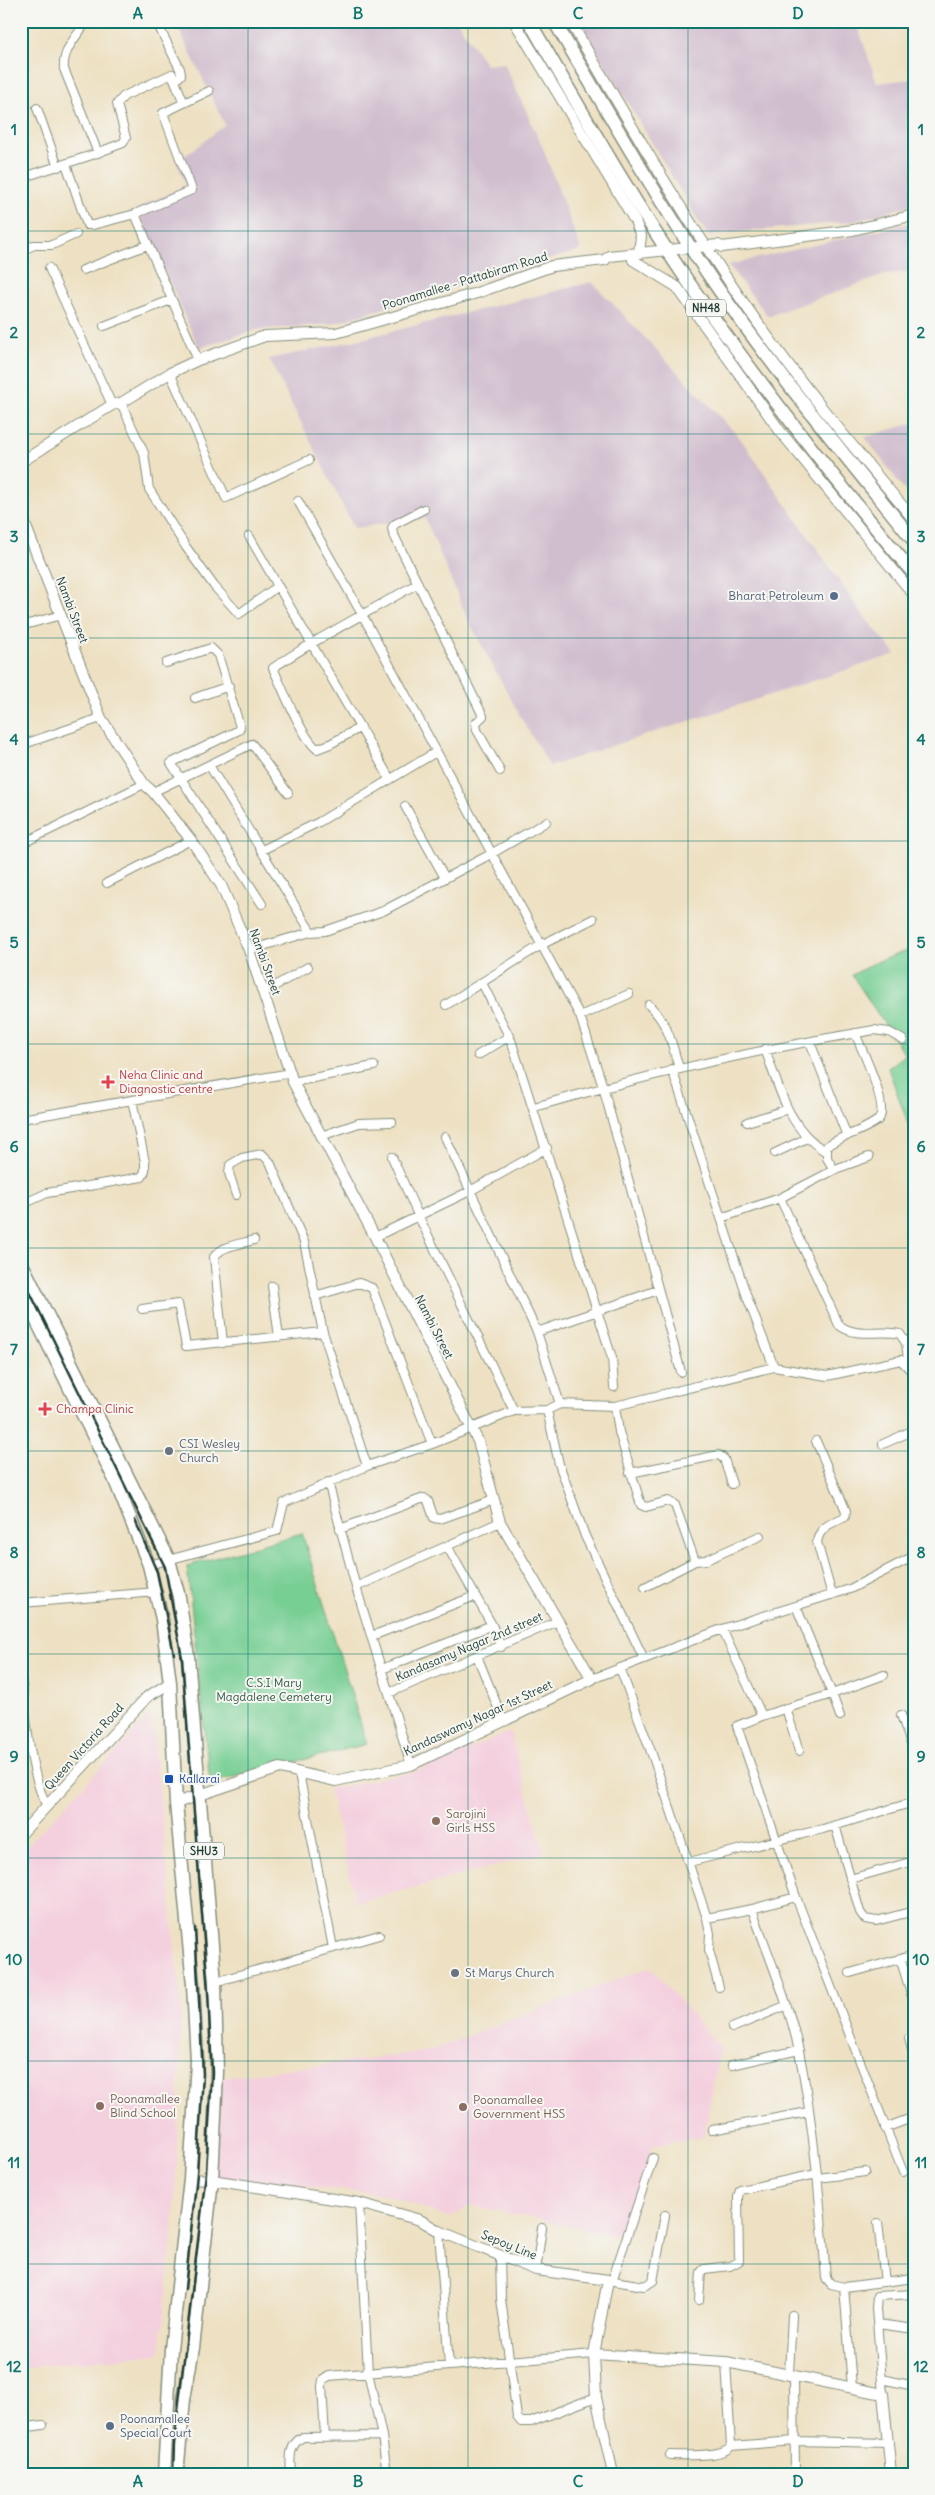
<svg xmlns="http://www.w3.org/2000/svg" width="935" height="2495" font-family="Delius,sans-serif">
<rect width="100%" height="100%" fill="#f6f6f2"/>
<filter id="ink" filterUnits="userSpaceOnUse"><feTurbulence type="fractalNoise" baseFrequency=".02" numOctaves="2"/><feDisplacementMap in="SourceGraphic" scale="10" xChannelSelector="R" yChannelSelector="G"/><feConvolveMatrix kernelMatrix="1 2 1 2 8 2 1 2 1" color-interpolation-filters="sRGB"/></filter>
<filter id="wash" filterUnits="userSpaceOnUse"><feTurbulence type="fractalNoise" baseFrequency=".0096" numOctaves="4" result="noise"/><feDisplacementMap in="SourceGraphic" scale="20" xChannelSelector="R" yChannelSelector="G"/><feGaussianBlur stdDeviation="1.12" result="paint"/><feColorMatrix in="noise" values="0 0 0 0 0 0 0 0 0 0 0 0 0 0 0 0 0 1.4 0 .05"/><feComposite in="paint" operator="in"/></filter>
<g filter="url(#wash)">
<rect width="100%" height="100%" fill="#eee1c3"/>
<!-- built -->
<path fill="#f4cfde" d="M151 1714 181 2005 175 2207 160 2354 21 2368V1853Z
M510 1732 544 1853 356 1903 329 1789 413 1772Z
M650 1967 720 2047 704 2137 653 2145 628 2238 468 2205 450 2218 384 2194 212 2177 218 2078 429 2051Z"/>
<!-- industrial -->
<path fill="#d0bdce" d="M175 21H457L486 65 504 63 543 148 581 250 331 324 257 330 199 348 137 209 186 185 177 162 225 125Z
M579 21H856L877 83 914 79V204L856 221 707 235Z
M914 222V271L885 275 768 316 728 265Z
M592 282 740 438 862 614 896 654 550 766 525 725 468 620 425 518 354 528 269 359 353 341Z
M914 423V503L865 437Z"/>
<!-- green -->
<path fill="#78cf94" stroke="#4c8664" d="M914 948V1140L888 1068 905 1055 852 975 874 963Z
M302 1533 367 1744 210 1783 187 1566Z"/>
</g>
<g filter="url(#ink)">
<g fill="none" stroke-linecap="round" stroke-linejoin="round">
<defs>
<path id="minor" d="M87 21C77 36 62 50 64 69L98 153
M156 21 180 69 181 75 175 81
M184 103 209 91
M37 108 58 167
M66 164 87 225H93L135 214
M21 178 89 156 123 143 126 138 117 104 124 96 172 74 184 103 163 113 192 190 135 214 198 360
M21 251 34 245H52L76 234
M49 268 112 405
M83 270 147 245
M104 326 171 300
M170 373 226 498 309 460
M121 403 144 453 149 489 186 547 214 586 239 614 278 586
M298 501 363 616 580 1016 603 1087 681 1372
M424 509 395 524 392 528 393 533 483 716 476 723 477 730 500 771
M249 536 390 779
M21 626 61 615
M166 663 211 648 218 655 240 727 239 730 171 763 262 904
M195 698 229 686
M361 727 330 744 317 749C301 736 282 687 273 668 319 636 370 612 418 583
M21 745 101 718
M209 765 311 932
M153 792 252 744 288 793
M405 806 445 878
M21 844 144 784
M262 850 319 822 436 752
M107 883 191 840
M249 950 311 932 325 931 383 911 491 854 546 822
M482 983 511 1040 612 1358 614 1387
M264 992 308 967
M446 1005 541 945 593 919
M649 1005C669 1025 671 1041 679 1068
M580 1016 629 994
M810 1042 847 1136
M765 1049C779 1087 788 1129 825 1151
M478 1055 510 1036
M672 1069 747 1297 774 1367
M293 1082 374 1066
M534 1107C646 1075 759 1049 874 1030L889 1032 903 1040
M21 1119 291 1073
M747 1122 788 1109
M321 1136 359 1123 392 1122
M445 1137 537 1332 560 1404
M775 1153 807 1138
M392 1157 418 1215 514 1411
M834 1170 827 1158V1146C842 1135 863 1132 878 1120 891 1109 861 1048 855 1033
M236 1195 229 1173 230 1165 242 1158 262 1154 270 1162 304 1242 323 1332 367 1466
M780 1198 839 1325C857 1339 880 1329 900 1334L906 1343 909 1368
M21 1205 47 1193 142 1177 145 1171V1162L132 1100
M721 1218 780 1198 838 1168 869 1157
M375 1237 470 1191 547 1148
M272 1286 279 1337
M315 1296 359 1283 372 1288 432 1444
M142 1309 178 1304 186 1346 323 1332
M537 1332 658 1290
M223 1343 214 1257C222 1245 242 1244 254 1240
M615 1406 619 1432 641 1505 646 1507 668 1501 675 1505 695 1561 706 1560 760 1536
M547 1410 559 1464 585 1536 644 1659
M816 1441 846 1511 845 1517C832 1523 820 1526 817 1542L832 1595
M883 1444 914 1430
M630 1473 719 1455 724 1459 732 1484
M328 1482 356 1587 411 1765
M340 1529 424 1498 428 1501 434 1518 440 1519 494 1500
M447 1546 492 1625 501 1647
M149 1565 277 1531 284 1503 367 1466 432 1444 514 1411 547 1410 560 1404 615 1406 774 1367 827 1376 901 1360 914 1374
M356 1587 500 1522
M645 1587 695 1561
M21 1603 157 1592
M722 1629 762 1716 737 1726 796 1897 903 2172
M372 1636 475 1596
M477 1656 503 1720
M620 1668 653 1757 707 1918 752 1909C768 1955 789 2003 799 2051 814 2125 820 2202 826 2278L831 2284 844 2287 852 2387
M382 1669 492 1625
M21 1676C26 1714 29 1773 47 1806
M592 1679 722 1629 850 1589 914 1556
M389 1693 558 1621
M786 1708 799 1751
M901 1715 914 1752
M762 1716 832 1694 796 1606
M840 1716 832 1694 884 1675
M299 1773 333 1948
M835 1825 860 1912 865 1919 876 1921 914 1911
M689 1862 823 1829 914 1802
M850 1879 914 1861
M752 1909 796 1897
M707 1918 710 1934 709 1950 719 1987
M900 1958 914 2003
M850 1973 914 1955
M215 1982 379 1935
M732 2028 785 2006
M909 2038 914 2058
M732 2065 799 2050
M885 2128 914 2117
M712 2130 808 2112
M818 2178 865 2172
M359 2203 368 2372 382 2436 387 2474
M878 2223 885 2282
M439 2231 449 2366
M500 2255 501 2299 517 2417 521 2422H531L596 2397
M536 2270 542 2228
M608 2280 644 2286 653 2281 665 2215
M612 2281 653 2158
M844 2287 914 2278
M699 2300 701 2272 704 2269 730 2266 739 2261 738 2197 740 2190 817 2174
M878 2324 914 2329
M789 2374 792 2315
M794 2375 795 2474
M882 2379 914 2386
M883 2394 876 2309 877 2296 914 2294
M21 2428 43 2425
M325 2437 322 2386 323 2380 329 2376 594 2354
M731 2446 795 2441 889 2443
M670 2455C684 2455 722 2458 731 2446L726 2362
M291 2474C290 2459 288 2445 303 2437L382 2436"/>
<path id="tertiary" d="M514 21 635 221 641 236 639 253
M570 21C625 115 679 209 741 299 794 376 854 448 914 520
M633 260 677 287 780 431 914 595
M21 462 112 405 121 403 170 373 198 360 265 336 336 333 477 293 552 266 605 260 609 256 718 245 722 247 853 230 914 215
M21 514 101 718 144 784 153 792 191 840 221 885 249 950 293 1082 375 1237 478 1441 500 1522 592 1679 411 1765 335 1781 280 1768 176 1803
M21 1834 147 1697 170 1683
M190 2179 212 2180 359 2203 420 2220 439 2231 536 2270 608 2280 594 2354 596 2397 613 2474
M594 2354 726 2362 883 2394 891 2474"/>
<path id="primary" d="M21 1262 169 1560 179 1597 188 1657 215 1982 217 2072 212 2180 193 2348 184 2399 177 2474
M21 1289 114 1478 149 1565 162 1619 170 1683 176 1803 193 1985 197 2061 190 2179 171 2349 164 2474"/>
<path id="trunk" d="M529 21C581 109 631 199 689 283 759 384 835 480 914 574
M554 21C605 107 654 194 710 277 773 369 844 454 914 541"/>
</defs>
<!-- minor casing -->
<use href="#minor" stroke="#868f7c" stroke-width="10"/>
<!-- tertiary casing -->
<use href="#tertiary" stroke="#868f7c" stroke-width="12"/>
<!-- primary casing -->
<use href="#primary" stroke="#868f7c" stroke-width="15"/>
<!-- trunk casing -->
<use href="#trunk" stroke="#868f7c" stroke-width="15"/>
<!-- minor -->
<use href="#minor" stroke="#fff" stroke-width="8"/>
<!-- tertiary -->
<use href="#tertiary" stroke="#fff" stroke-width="10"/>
<!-- primary -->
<use href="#primary" stroke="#fff" stroke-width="12"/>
<!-- trunk -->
<use href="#trunk" stroke="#fff" stroke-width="12"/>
<!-- rail -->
<path stroke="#1f3d34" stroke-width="2.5" d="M21 1274 165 1567 182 1658 208 1992 212 2073 206 2173 174 2444 173 2474
M135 1520 157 1572 174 1654
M185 2289 197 2174 203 2074 195 1928"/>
</g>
</g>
<!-- grid -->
<path fill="none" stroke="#0f766e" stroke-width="1" stroke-opacity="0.55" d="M248 21V2474M468 21V2474M688 21V2474M21 231H914M21 434H914M21 638H914M21 841H914M21 1044H914M21 1248H914M21 1451H914M21 1654H914M21 1858H914M21 2061H914M21 2264H914"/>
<!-- markers -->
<g fill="#5c6f8a" stroke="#f6f6f2" stroke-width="2">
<circle cx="834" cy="596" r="5"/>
<circle cx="110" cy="2426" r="5"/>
</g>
<g fill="#e0444e" stroke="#f6f6f2" stroke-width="2">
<path d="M105.5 1074.5h5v5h5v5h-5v5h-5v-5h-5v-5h5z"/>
<path d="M42.5 1401.5h5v5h5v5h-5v5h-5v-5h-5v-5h5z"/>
</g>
<g fill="#6b7280" stroke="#f6f6f2" stroke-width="2">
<circle cx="169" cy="1451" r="5"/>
<circle cx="455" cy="1973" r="5"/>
</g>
<rect fill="#1a4fb4" stroke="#f6f6f2" stroke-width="2" x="164" y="1774" width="10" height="10" rx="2.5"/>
<g fill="#8d6e63" stroke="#f6f6f2" stroke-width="2">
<circle cx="436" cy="1821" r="5"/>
<circle cx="100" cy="2106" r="5"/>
<circle cx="463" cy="2107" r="5"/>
</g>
<g text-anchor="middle" stroke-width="4" stroke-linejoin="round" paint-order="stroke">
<!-- shield labels -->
<g fill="#f6f6f2" stroke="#60746d" stroke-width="1">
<rect x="686" y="299.5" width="40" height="17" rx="4"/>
<rect x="184" y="1842.5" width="40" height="17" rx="4"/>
</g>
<g font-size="11" font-weight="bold" fill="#1f3d34">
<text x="706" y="312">NH48</text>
<text x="204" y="1855">SHU3</text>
</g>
<!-- street labels -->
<g font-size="12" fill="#1f3d34" stroke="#f6f6f2">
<text transform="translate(465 281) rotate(-17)" y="4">Poonamallee - Pattabiram Road</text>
<text transform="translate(72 610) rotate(69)" y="4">Nambi Street</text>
<text transform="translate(265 962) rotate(70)" y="4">Nambi Street</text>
<text transform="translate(434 1327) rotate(63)" y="4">Nambi Street</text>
<text transform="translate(469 1647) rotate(-23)" y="4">Kandasamy Nagar 2nd street</text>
<text transform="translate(478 1718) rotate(-25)" y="4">Kandaswamy Nagar 1st Street</text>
<text transform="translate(84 1747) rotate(-48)" y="4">Queen Victoria Road</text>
<text transform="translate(509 2245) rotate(22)" y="4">Sepoy Line</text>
</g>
<!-- service labels -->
<g font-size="12" fill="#4e5e75" stroke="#f6f6f2" text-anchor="end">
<text x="824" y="600">Bharat Petroleum</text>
<text x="120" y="2423" text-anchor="start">Poonamallee<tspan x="120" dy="14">Special Court</tspan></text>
</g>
<!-- health labels -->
<g font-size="12" fill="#be3a42" stroke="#f6f6f2" text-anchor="start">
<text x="119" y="1079">Neha Clinic and<tspan x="119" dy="14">Diagnostic centre</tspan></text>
<text x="56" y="1413">Champa Clinic</text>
</g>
<!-- worship labels -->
<g font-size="12" fill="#5b616d" stroke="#f6f6f2" text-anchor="start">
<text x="179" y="1448">CSI Wesley<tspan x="179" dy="14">Church</tspan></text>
<text x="465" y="1977">St Marys Church</text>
</g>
<!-- park labels -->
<g font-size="12" fill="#315a47" stroke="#f6f6f2">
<text x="274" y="1687">C.S.I Mary<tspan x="274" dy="14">Magdalene Cemetery</tspan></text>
</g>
<!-- transit labels -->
<g font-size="12" fill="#164399" stroke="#f6f6f2" text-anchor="start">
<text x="179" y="1783">Kallarai</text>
</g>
<!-- education labels -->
<g font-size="12" fill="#785e54" stroke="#f6f6f2" text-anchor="start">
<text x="446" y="1818">Sarojini<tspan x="446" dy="14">Girls HSS</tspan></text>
<text x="110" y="2103">Poonamallee<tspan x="110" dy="14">Blind School</tspan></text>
<text x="473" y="2104">Poonamallee<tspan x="473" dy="14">Government HSS</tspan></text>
</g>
</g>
<!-- margin -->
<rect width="935" height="2495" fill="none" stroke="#f6f6f2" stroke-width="55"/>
<rect x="28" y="28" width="880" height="2440" fill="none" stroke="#0f766e" stroke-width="2"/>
<g font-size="16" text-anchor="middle" font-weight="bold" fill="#0f766e">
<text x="138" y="19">A</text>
<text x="358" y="19">B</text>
<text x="578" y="19">C</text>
<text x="798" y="19">D</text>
<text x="14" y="135">1</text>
<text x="921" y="135">1</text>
<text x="14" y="338">2</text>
<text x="921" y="338">2</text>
<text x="14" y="542">3</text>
<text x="921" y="542">3</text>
<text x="14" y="745">4</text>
<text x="921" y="745">4</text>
<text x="14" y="948">5</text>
<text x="921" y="948">5</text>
<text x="14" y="1152">6</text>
<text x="921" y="1152">6</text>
<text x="14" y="1355">7</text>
<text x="921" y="1355">7</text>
<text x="14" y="1558">8</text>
<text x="921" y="1558">8</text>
<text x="14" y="1762">9</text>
<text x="921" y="1762">9</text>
<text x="14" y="1965">10</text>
<text x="921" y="1965">10</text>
<text x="14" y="2168">11</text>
<text x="921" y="2168">11</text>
<text x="14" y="2372">12</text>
<text x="921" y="2372">12</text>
<text x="138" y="2487">A</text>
<text x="358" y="2487">B</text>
<text x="578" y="2487">C</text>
<text x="798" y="2487">D</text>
</g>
</svg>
